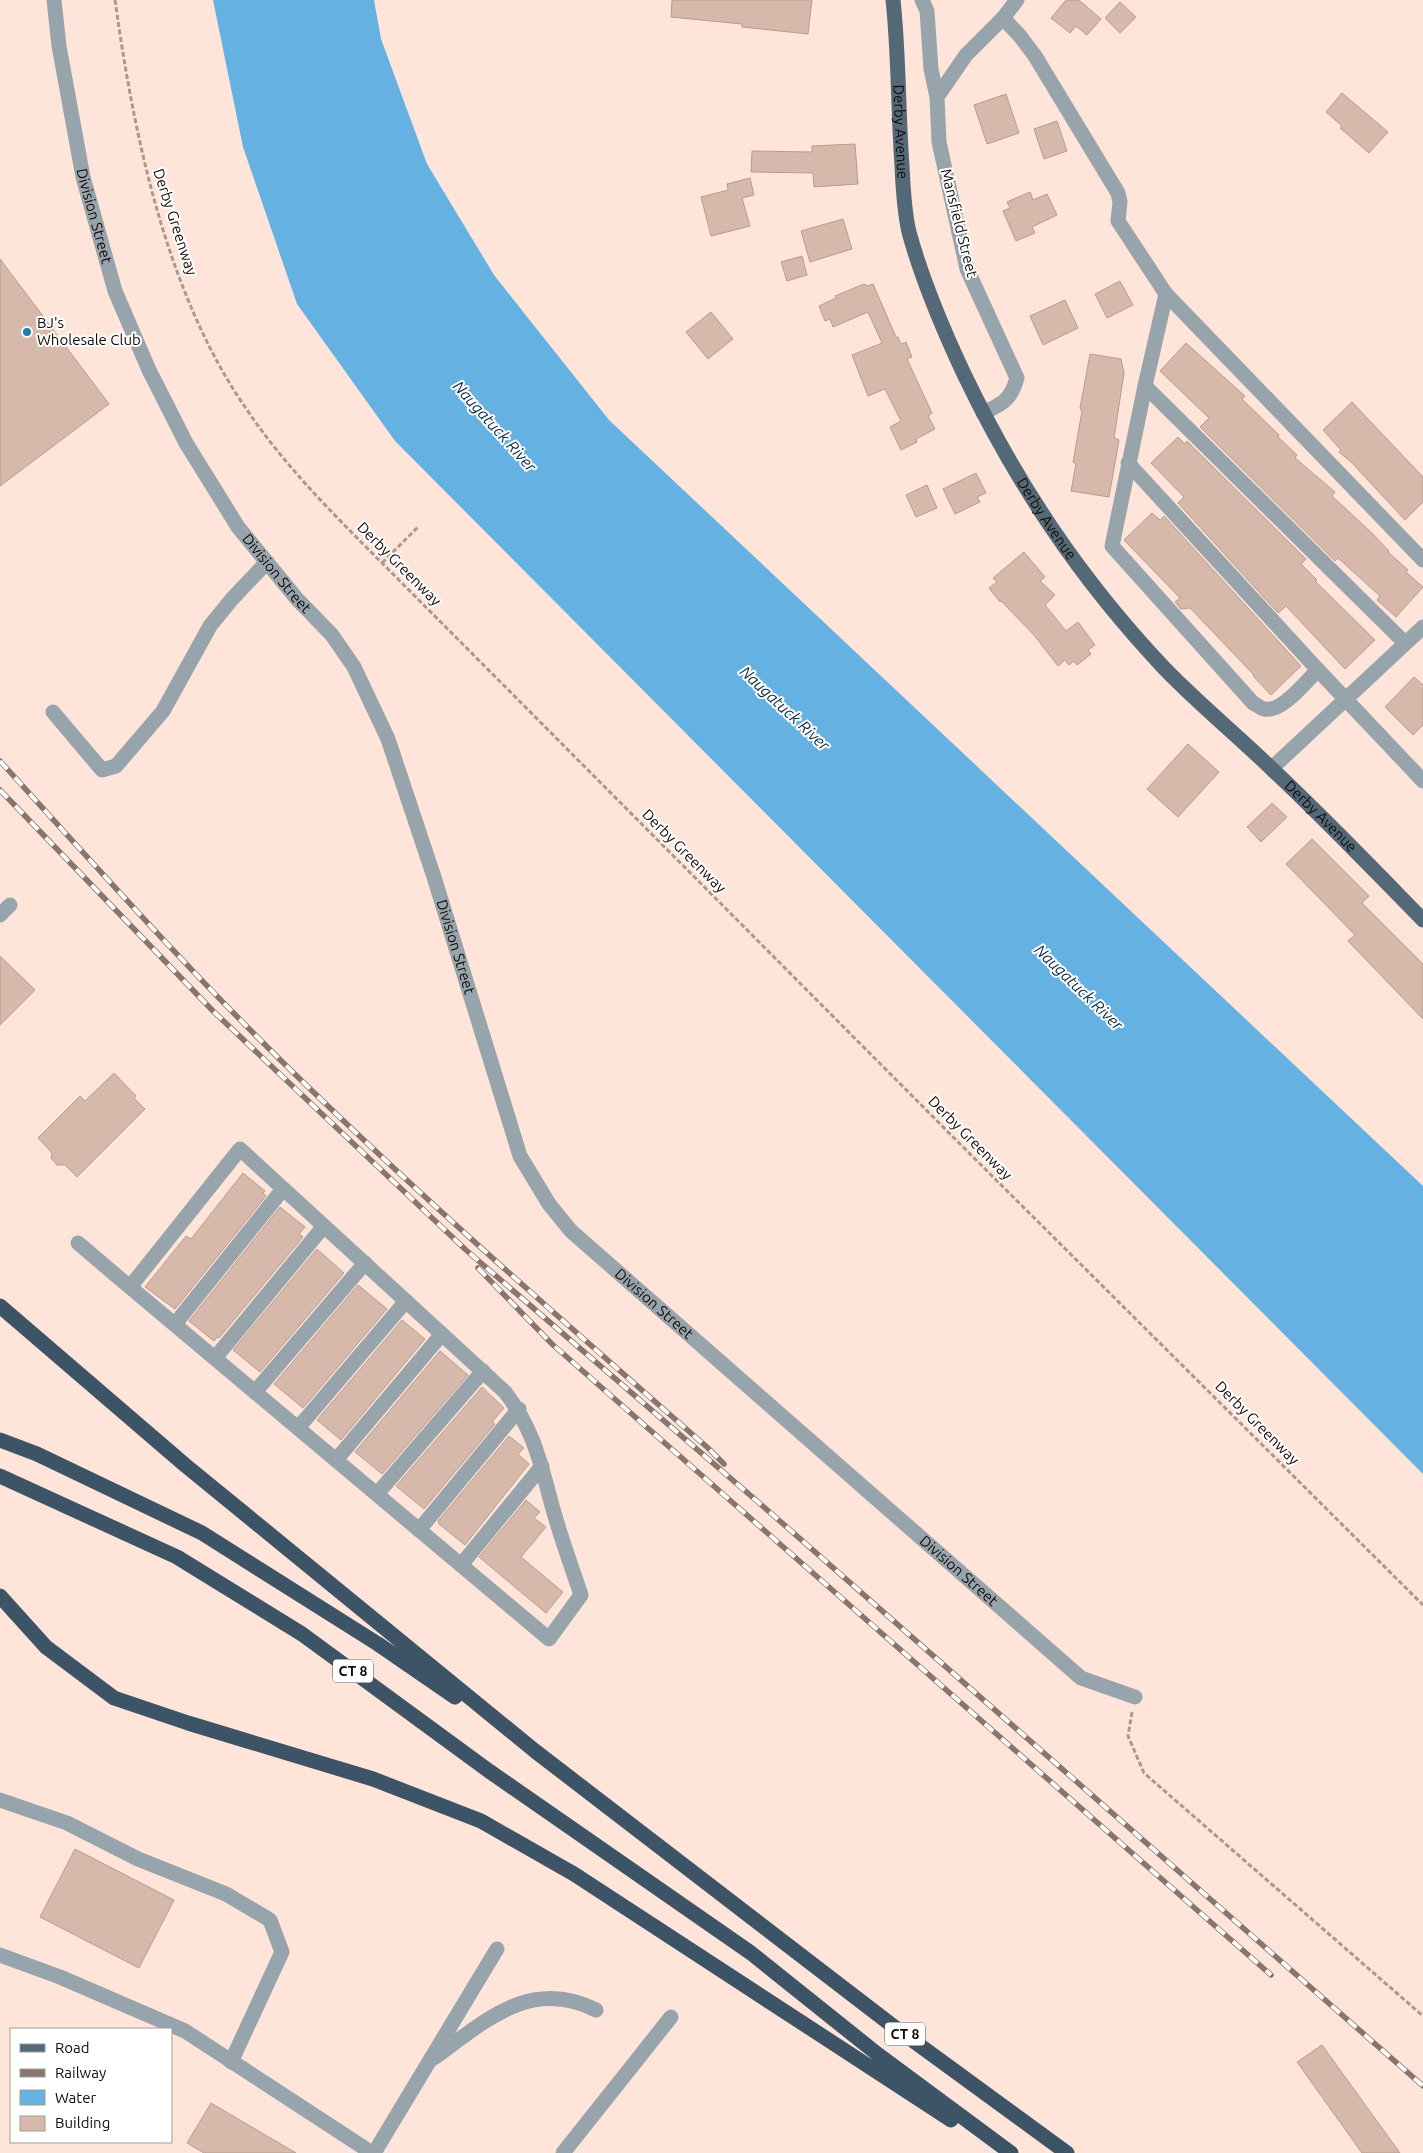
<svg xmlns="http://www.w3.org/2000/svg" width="1423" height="2153" font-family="Ubuntu,sans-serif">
<rect width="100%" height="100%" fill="#ffe5d9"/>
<!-- water -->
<path fill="#64b1e2" d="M213 0H374L381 39 427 164 494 275 609 420 1423 1186V1474L395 441 297 304 243 147Z"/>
<!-- building -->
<path fill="#d7b9ab" stroke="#b99b8d" d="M672 0H812L808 34 742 27V24L671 17Z
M1066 0H1079L1101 19 1087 35 1076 26 1070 33 1051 18Z
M1120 2 1136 17 1120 33 1105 18Z
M1342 93 1388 132 1369 153 1340 128 1342 126 1326 112Z
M1006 94 1019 133 987 144 974 105Z
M1057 121 1067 151 1044 159 1034 129Z
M855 144 858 184 814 187 813 173 751 172 752 151 812 152V146Z
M750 178 754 195 742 198 750 226 711 236 701 197 728 190 727 184Z
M1030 192 1033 200 1047 194 1057 215 1032 227 1035 233 1016 241 1003 211 1010 208 1007 202Z
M843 219 852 249 810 262 801 231Z
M802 256 807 275 787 281 781 262Z
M0 259 109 404 0 486Z
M1120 281 1133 305 1107 318 1095 294Z
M864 284 867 286 873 284 896 337H898L901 344 906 342 912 357 907 359 932 413 928 416 935 429 916 439 917 442 901 450 890 427 901 421 885 389 868 396 852 355 882 343 868 312 833 327 830 319 825 321 819 306 836 298 835 296Z
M1065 300 1078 328 1043 345 1030 316Z
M711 312 733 339 708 359 686 332Z
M1186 343 1245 396 1242 399 1279 435 1278 437 1297 455 1295 458 1335 492 1332 496 1371 532 1389 551 1388 552 1408 570 1406 572 1423 587 1396 617 1377 600 1380 596 1338 558 1335 561 1200 427 1209 418 1160 371Z
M1090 354 1121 359 1124 373 1114 438 1119 440 1109 497 1071 491 1076 464 1073 462 1082 411 1080 408Z
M1352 402 1423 477V502L1405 520 1351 462 1339 452 1341 450 1323 430Z
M1178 437 1185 444 1187 441 1306 559 1301 564 1317 580 1315 581 1375 640 1345 669 1286 606 1278 613 1178 503 1184 497 1151 463Z
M976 473 986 493 977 497 980 502 955 514 943 489Z
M927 485 937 508 916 517 906 495Z
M1152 513 1160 520 1164 516 1301 666 1271 695 1253 676 1254 675 1190 608 1181 609 1175 602 1180 598 1124 540Z
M1024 552 1045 577 1040 581 1055 595 1045 605 1066 631 1078 622 1095 645 1088 650 1091 654 1077 665 1074 661 1069 665 1065 660 1058 666 1034 635 1001 601 1000 602 989 588 997 582 993 578Z
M1414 677 1423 685V725L1413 735 1385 707Z
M1188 744 1219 772 1178 817 1147 789Z
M1272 803 1287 817 1261 842 1247 827Z
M1312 839 1369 896 1362 903 1423 964V1019L1348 941 1355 935 1286 864Z
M0 956 35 990 0 1025Z
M114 1073 136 1096 134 1098 145 1109 77 1177 65 1165H57L51 1158 52 1153 38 1138 80 1096 85 1101Z
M243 1173 265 1191 263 1193 266 1196 175 1309 145 1287 186 1236 191 1239Z
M280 1207 305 1227 299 1234 303 1237 219 1338 217 1337 214 1341 189 1321Z
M317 1249 344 1273 260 1372 233 1350Z
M358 1285 387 1309 303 1408 274 1384Z
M402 1320 425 1339 341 1440 317 1420Z
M440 1351 468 1375 382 1474 355 1452Z
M482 1387 504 1408 492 1422 495 1424 424 1509 396 1486Z
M509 1436 524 1448 518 1454 529 1464 465 1545 439 1524 438 1521Z
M526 1500 540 1512 534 1518 546 1527 521 1557 563 1592 546 1613 479 1557Z
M75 1849 174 1900 139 1968 40 1917Z
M1322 2045 1400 2153H1362L1297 2062Z
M211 2103 296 2153H204L187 2143Z"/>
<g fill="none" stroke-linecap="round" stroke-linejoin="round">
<!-- path -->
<path stroke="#ac988e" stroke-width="3" stroke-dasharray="5 2.5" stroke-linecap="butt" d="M115 0C134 136 166 292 245 407 283 464 333 514 382 563L965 1149 1423 1605
M382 563 418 527
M1132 1712 1128 1736 1144 1773 1423 2016"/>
<!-- minor -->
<g stroke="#98a4ac" stroke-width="15">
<path id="s1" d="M54 0 59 46 83 177 115 291 149 370 186 443 238 527 297 599 332 635 354 667 388 739 434 877 520 1156 549 1204 571 1231 1081 1678 1135 1697"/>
<path d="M922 0 927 11 931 69 937 97"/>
<path d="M1003 18 1020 36 1035 56 1118 193 1120 202 1118 221 1166 294"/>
<path d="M1145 386 1405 643"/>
<path d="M983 413C1002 404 1011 400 1017 378L967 269 939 142 937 97 966 55 1003 18 1017 0"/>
<path d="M1128 463 1318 670"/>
<path d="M1423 560 1166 294 1145 386 1112 546 1253 703C1257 705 1261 708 1264 709 1282 713 1306 681 1318 670L1423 781"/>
<path d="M53 712 102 770 116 766 163 711 210 626 232 599 267 562"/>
<path d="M1272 768 1423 627"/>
<path d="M0 915 10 905"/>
<path d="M78 1243 118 1277 549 1639 581 1595C573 1571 565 1549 558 1526 542 1475 539 1436 505 1392L240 1149 130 1287"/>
<path d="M175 1324 283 1189"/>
<path d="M215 1358 324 1226"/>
<path d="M255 1392 365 1263"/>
<path d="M298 1428 406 1301"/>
<path d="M336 1460 442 1334"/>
<path d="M377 1494 483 1371"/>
<path d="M419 1530 519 1409"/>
<path d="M461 1565 542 1466"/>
<path d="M0 1800 67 1823 138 1859 226 1894 270 1920 282 1952 231 2062"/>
<path d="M0 1955 60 1977 185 2031 372 2153"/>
<path d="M434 2058C485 2021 531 1977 596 2010"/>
<path d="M374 2153 497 1949"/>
<path d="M563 2153 671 2017"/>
</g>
<!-- major -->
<path stroke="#546978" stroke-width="15" id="s2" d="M893 0C899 55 898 111 902 166 903 188 904 211 909 232 922 280 942 327 963 372 1016 483 1080 579 1165 669 1200 705 1238 736 1274 771 1325 819 1374 870 1423 920"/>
<!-- highway -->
<path stroke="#3c5465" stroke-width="15" d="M0 1306 185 1465 535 1751 889 2023 1067 2153
M0 1440 37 1454 202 1533 378 1644 455 1697
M0 1476 177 1557 302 1634 489 1771 751 1953 876 2053 1011 2153
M0 1596 46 1647 114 1698 188 1723 373 1779 481 1821 574 1874 951 2120"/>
<defs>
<path id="rail" d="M0 761C99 870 197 980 303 1082 434 1209 571 1328 708 1448L724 1464
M0 790 213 1011 466 1250 773 1515 1423 2086
M478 1268 552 1344 1271 1975"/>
</defs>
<!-- rail casing -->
<use href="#rail" stroke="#88766e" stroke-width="5.5"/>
<!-- rail -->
<use href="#rail" stroke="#fff" stroke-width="4" stroke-dasharray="11" stroke-linecap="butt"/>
</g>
<!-- markers -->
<circle fill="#257baa" stroke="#fff" stroke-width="2" cx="27" cy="332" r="5"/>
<g text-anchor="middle" stroke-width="4" stroke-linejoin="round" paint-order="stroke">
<!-- shield labels -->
<g fill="#fff" stroke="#5a5451" stroke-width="1">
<rect x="333" y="1659.5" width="40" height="23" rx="4"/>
<rect x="885" y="2022.5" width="40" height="23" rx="4"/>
</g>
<g font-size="14" font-weight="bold" fill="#140a06">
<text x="353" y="1676">CT 8</text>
<text x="905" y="2039">CT 8</text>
</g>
<!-- street labels -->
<g font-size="15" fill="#140a06" stroke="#fff">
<text dy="5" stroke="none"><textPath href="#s2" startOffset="132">Derby Avenue</textPath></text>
<text dy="5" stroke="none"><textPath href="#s1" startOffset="220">Division Street</textPath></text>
<text transform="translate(175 222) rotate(72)" y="5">Derby Greenway</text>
<text transform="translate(959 223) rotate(76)" y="5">Mansfield Street</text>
<text dy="5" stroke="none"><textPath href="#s2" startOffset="552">Derby Avenue</textPath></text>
<text transform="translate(399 564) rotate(45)" y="5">Derby Greenway</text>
<text dy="5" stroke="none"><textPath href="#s1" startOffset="625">Division Street</textPath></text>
<text dy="5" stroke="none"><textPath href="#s2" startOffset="958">Derby Avenue</textPath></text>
<text transform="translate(684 851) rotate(45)" y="5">Derby Greenway</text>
<text dy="5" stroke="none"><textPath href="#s1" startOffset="1045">Division Street</textPath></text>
<text transform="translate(970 1138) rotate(45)" y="5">Derby Greenway</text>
<text dy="5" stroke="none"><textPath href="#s1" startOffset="1465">Division Street</textPath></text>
<text transform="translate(1257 1423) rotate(45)" y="5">Derby Greenway</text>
<text dy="5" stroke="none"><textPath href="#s1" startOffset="1870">Division Street</textPath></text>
</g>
<!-- poi labels -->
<g font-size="15" fill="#140a06" stroke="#fff" text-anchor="start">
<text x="37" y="328">BJ's<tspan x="37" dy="17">Wholesale Club</tspan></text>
</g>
<!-- water labels -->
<g font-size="16" font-style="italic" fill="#0a2d41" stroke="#fff">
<text transform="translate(495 426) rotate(48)" y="6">Naugatuck River</text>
<text transform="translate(785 708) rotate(43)" y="6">Naugatuck River</text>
<text transform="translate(1079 987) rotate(44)" y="6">Naugatuck River</text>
</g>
</g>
<!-- legend -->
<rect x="10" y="2028" width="162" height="115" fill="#ffffff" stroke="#a19d9b"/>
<rect x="20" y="2044" width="25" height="8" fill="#546978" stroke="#a19d9b"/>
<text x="55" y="2053" font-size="15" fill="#140a06">Road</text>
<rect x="20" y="2069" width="25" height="8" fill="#88766e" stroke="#a19d9b"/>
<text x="55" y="2078" font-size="15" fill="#140a06">Railway</text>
<rect x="20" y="2090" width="25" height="15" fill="#64b1e2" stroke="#a19d9b"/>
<text x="55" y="2103" font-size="15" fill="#140a06">Water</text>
<rect x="20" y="2116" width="25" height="15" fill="#d7b9ab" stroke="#a19d9b"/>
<text x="55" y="2128" font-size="15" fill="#140a06">Building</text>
</svg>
